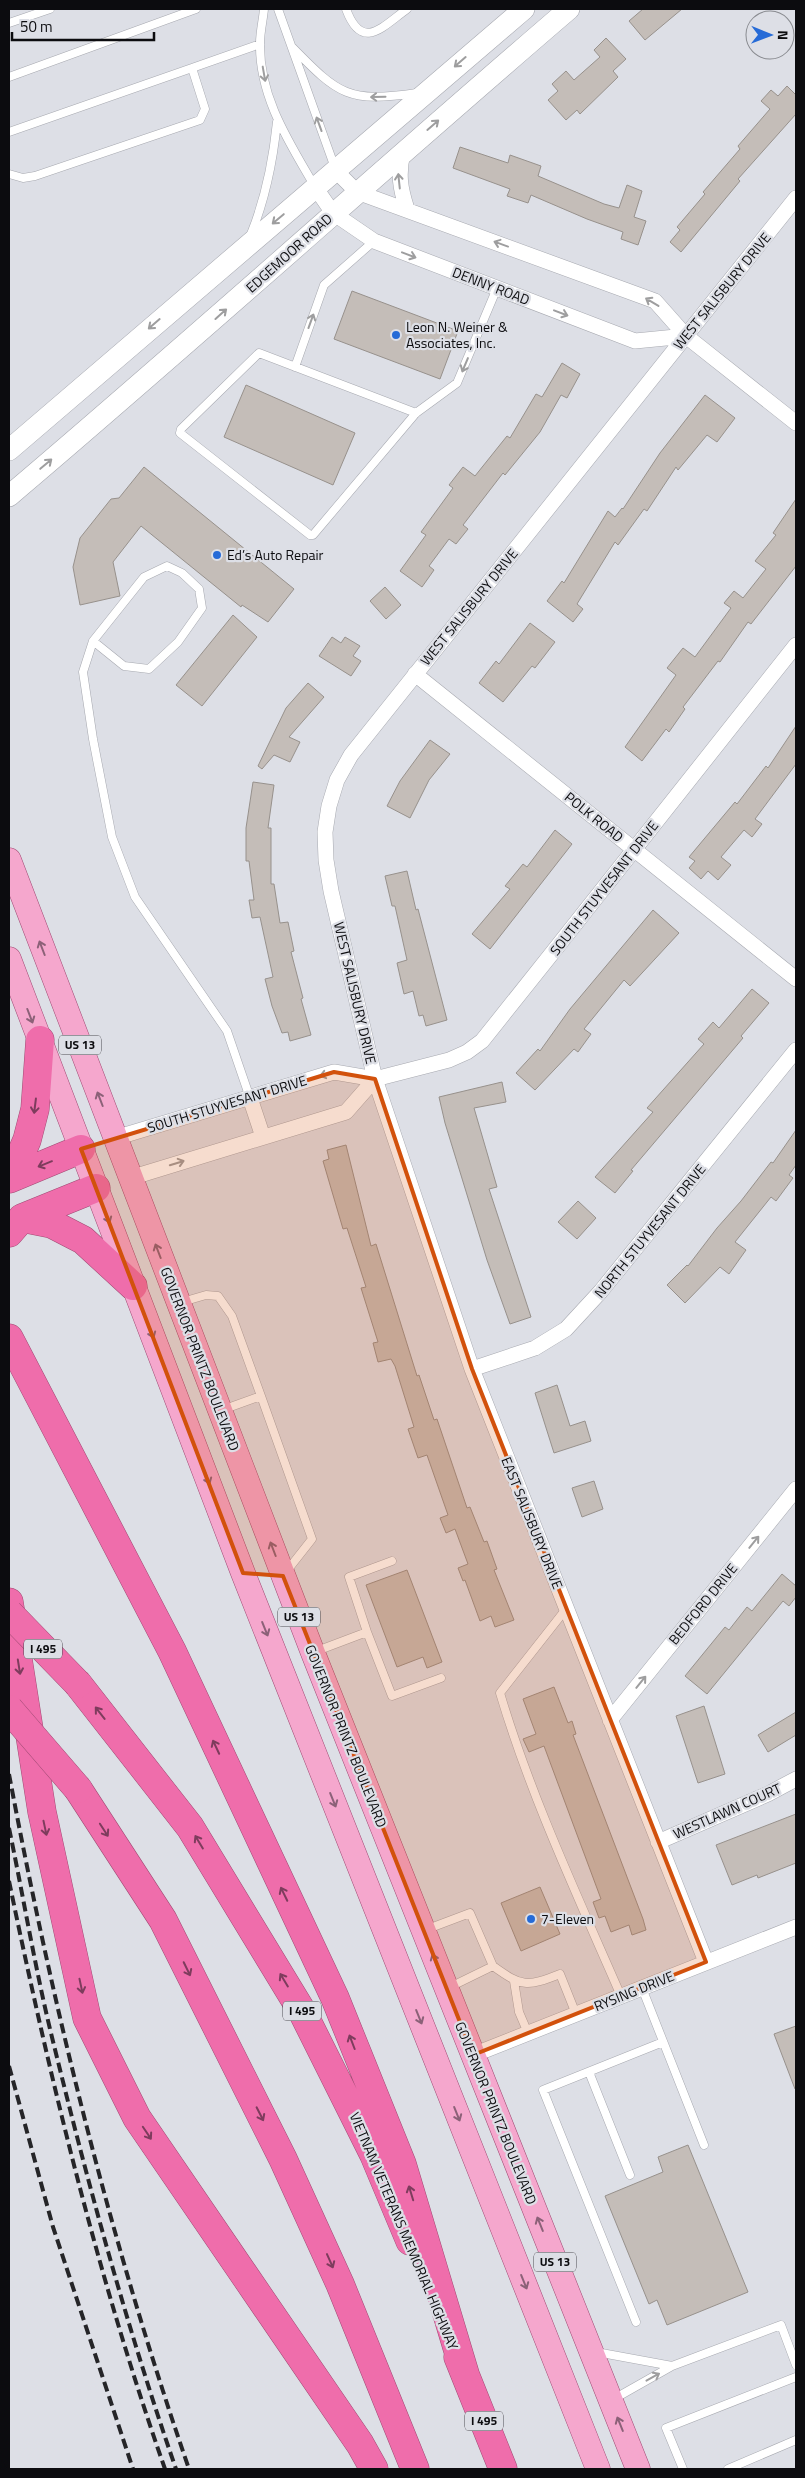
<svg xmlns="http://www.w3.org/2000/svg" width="805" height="2478" font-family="'Titillium Web',sans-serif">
<rect width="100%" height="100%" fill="#dddfe6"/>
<!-- building -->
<path fill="#c4bdb8" stroke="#97918c" d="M643 9H682L645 40 629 21Z
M606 38 626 59 613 71 618 77 580 114 577 110 566 120 548 100 558 91 552 84 566 71 574 80 600 57 594 50Z
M787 86 796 95V114L738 179 740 181 681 252 670 242 680 230 677 227 705 194 703 192 740 149 738 146 770 109 761 101 771 90 778 96Z
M460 147 508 163 510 155 541 166 538 176 604 204 619 208 627 185 642 191 634 217 646 221 638 245 621 239 623 232 587 219 531 195 528 203 507 196 510 189 453 168Z
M352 291 458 331 440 379 334 339Z
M562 363 580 374 567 398 561 395 540 432 505 475 503 473 463 525 468 529 456 544 449 539 429 566 434 570 422 587 400 571 426 535 421 532 453 488 449 485 463 467 475 476 507 436 510 438 536 394 542 397Z
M246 385 355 433 333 485 224 437Z
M705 395 735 418 717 442 707 435 678 470 676 467 647 511 644 509 618 545 615 542 577 604 583 609 573 622 547 601 562 581 564 583 608 511 615 517 622 508 623 509 660 453Z
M144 467 294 589 268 622 242 605 241 607 141 526 113 562 120 596 80 605 73 567 80 538 111 499 119 498Z
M796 499V566L751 624 748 622 720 662 718 661 683 707 685 709 669 732 666 729 642 761 625 747 676 675 667 668 683 648 695 657 731 608 724 603 734 591 743 598 766 569 755 561 776 535 773 533Z
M385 587 401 605 386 619 370 601Z
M233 615 257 637 202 706 176 685Z
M530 623 555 642 535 668 532 666 503 702 479 683 496 661 499 664Z
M332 637 341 643 345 637 360 646 353 656 361 661 351 676 319 656Z
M308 683 324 697 289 737 300 742 290 762 274 755 262 769 258 766 286 708Z
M796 726V764L755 819 762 824 752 837 744 830 721 857 731 865 718 880 708 871 701 879 689 868 695 861 689 857 735 802 737 804 766 766 768 768Z
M430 740 450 754 429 780 410 818 387 806 400 781Z
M253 782 274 785 268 828H271V884H274L280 923 288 922 294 951 291 952 303 998 301 999 311 1035 290 1041 288 1032 282 1033 272 1006 265 979 273 977 260 917 252 918 249 900H254L249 861H246V828Z
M555 830 572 844 490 949 472 934 510 889 505 886 523 864 527 867Z
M407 871 416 910 418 909 447 1020 426 1026 423 1015 419 1016 413 991 404 994 397 963 407 960 395 906H392L385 876Z
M653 910 679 933 630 986 624 980 584 1029 591 1034 578 1052 574 1049 535 1090 516 1073 538 1049 540 1051 570 1009Z
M752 989 769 1003 741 1036 743 1038 631 1170 633 1171 615 1193 595 1177 653 1112 647 1108 704 1044 698 1039 713 1022 719 1028Z
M502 1082 506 1102 474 1108 497 1187 489 1189 531 1317 510 1324 487 1260 445 1123 439 1097Z
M796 1130V1165L789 1175 793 1178 776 1201 771 1197 735 1242 746 1250 729 1274 720 1267 685 1303 667 1285 687 1265 688 1266 717 1228 741 1201 771 1162 773 1163Z
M346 1145 371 1246 376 1244 417 1376 419 1375 434 1420 437 1419 467 1508 470 1507 484 1542 487 1541 497 1569 494 1570 514 1620 495 1627 491 1616 480 1621 465 1580 463 1581 458 1568 468 1564 455 1529 446 1533 440 1518 448 1515 427 1455 418 1458 408 1429 414 1427 395 1366 391 1359 378 1362 373 1343 378 1342 361 1288 366 1287 347 1228 343 1229 323 1161 329 1159 327 1150Z
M578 1201 596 1218 577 1239 558 1222Z
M557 1385 570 1426 585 1421 591 1441 554 1453 535 1393Z
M594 1481 603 1509 582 1517 572 1488Z
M407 1570 442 1662 427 1668 423 1657 397 1667 366 1585Z
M782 1574 796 1586V1597L789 1606 783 1601 707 1694 685 1676 725 1627 729 1630 747 1607 752 1611Z
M554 1687 568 1723 572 1721 576 1734 573 1735 643 1919 646 1930 632 1935 629 1925 611 1932 605 1916 599 1918 593 1902 601 1899 544 1746 529 1752 523 1739 536 1734 523 1699Z
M704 1706 725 1774 698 1783 676 1716Z
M796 1712V1735L768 1752 758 1735Z
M796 1814V1863L758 1878 757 1875 732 1885 716 1845Z
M540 1887 560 1934 521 1951 501 1903Z
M796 2026V2088L795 2089 774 2034Z
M688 2145 748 2292 667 2325 657 2300 649 2304 605 2196 663 2172 658 2157Z"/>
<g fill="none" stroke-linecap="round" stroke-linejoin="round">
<defs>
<path id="lane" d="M264 9C263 20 260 32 260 43 259 97 289 142 315 187
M278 9 335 168
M346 9C362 52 382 27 407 9
M9 23 50 9
M292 47C339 95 348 103 417 93
M9 77 196 9
M9 132 192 68
M9 174 23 178 35 176 200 120 205 109 192 68 260 44
M251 234C266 197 273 161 277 122
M295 367 324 285 374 241
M416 413 259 353 181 429 180 433 310 535H313L416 413 457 383 497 288
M93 641 124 666 149 669 178 642 202 608 199 589 182 573 167 566 144 577 93 641 83 672 93 739 112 837 135 897 227 1031 250 1098
M182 1302 206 1295 218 1296 232 1316 261 1396
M222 1410 261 1396 312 1539 286 1572
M566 1609 500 1693C531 1797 578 1897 621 1996
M367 1632 349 1577 392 1561
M314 1652 367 1632 392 1696 441 1678
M425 1930 470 1913 493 1966 448 1988
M493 1966C522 1987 527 1987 560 1974L576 2014
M514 1981 519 2012 528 2033
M642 1988 704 2145
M589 2072 630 2175
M636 2322 543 2090 663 2042
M596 2352 672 2366 612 2400
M672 2366 781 2325 796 2365
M683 2469 666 2428 796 2377
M728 2469 796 2440"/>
<path id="street" d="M403 152C398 174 400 188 407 209
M335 170 357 192 655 301 686 336 796 423
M315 187 333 213 374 241 635 341 686 336
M415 674 796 979
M250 1098 263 1137
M115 1138 334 1072 375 1079 449 1060 467 1052 482 1041 549 957 796 645
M130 1178 346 1112 375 1079
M472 1369 535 1348 566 1329 601 1291 796 1050
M610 1720 796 1489
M658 1842 768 1794 796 1779
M706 1962 472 1369 375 1079 331 891 326 860 325 832 329 806 337 780 351 755 796 198
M473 2055 796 1927"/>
<path id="secondary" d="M9 450 524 9
M9 496C198 336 381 170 569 9"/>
<path id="primary" d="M9 860 313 1653 638 2469
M9 959 243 1573 598 2469"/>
<path id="highway" d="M11 1177 27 1140 35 1109 40 1040
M9 1179 81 1149
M22 1218 52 1224 83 1240 133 1286
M9 1233 22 1218 96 1188
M9 1338 172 1651 335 1998 402 2164 465 2374
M9 1602 42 1812 87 2018 137 2118 360 2444 374 2469
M78 1684 190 1827 303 2013 374 2155 410 2241
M78 1789 163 1920 283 2159 340 2284 415 2469
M458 2357 503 2469"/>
</defs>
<!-- lane casing -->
<use href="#lane" stroke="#a7a9b0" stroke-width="9"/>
<!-- street casing -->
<use href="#street" stroke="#a7a9b0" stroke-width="16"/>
<!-- secondary casing -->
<use href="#secondary" stroke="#a7a9b0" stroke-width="22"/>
<!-- primary casing -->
<use href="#primary" stroke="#a04b74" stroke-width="25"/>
<!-- highway casing -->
<use href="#highway" stroke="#a04b74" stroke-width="29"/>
<!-- lane -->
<use href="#lane" stroke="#fff" stroke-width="8"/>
<!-- street -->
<use href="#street" stroke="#fff" stroke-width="15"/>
<!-- secondary -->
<use href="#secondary" stroke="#fff" stroke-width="21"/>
<!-- primary -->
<use href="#primary" stroke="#f5a7cd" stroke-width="24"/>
<!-- highway -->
<use href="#highway" stroke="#ef6dab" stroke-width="28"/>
<!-- rail -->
<path stroke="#252528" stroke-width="4" stroke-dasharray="10 5" stroke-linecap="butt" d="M9 1774C53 2009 111 2243 189 2469
M9 1828C23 1895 34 1962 50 2029 86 2177 126 2325 176 2469
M9 1881C50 2079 98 2278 165 2469
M9 2066 53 2227 133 2469"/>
<defs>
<path id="highway-bridge" d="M9 1613 78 1684
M9 1709 78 1789"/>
</defs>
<!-- highway-bridge casing -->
<use href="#highway-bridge" stroke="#a04b74" stroke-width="29" stroke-linecap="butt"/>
<!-- highway-bridge -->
<use href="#highway-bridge" stroke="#ef6dab" stroke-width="28"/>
</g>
<!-- one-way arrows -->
<defs><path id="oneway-shaft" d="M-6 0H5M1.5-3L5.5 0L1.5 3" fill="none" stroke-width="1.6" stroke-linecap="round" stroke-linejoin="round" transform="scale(1.25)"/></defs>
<g stroke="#9e9e9f">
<use href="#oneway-shaft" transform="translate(460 62) rotate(139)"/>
<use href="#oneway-shaft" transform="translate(264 74) rotate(80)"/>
<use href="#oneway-shaft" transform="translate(378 97) rotate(179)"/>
<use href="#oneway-shaft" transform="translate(319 124) rotate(-110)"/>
<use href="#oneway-shaft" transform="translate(433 125) rotate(-41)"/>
<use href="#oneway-shaft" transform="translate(399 181) rotate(-96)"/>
<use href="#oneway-shaft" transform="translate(278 219) rotate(140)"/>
<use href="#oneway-shaft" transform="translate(501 244) rotate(-160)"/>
<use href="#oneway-shaft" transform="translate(409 255) rotate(21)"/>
<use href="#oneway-shaft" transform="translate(652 302) rotate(-149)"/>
<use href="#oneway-shaft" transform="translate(561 313) rotate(21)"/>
<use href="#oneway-shaft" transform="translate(221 314) rotate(-42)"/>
<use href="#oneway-shaft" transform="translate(311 321) rotate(-70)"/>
<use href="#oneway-shaft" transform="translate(154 324) rotate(139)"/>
<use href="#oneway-shaft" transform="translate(465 365) rotate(113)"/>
<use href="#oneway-shaft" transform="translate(46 464) rotate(-40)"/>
<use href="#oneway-shaft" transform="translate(327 1074) rotate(165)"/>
<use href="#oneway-shaft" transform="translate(177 1163) rotate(-17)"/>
<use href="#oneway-shaft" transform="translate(754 1542) rotate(-51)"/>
<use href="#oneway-shaft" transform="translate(641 1682) rotate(-51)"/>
<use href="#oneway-shaft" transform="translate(653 2377) rotate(-29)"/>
</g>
<g stroke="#8c6178">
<use href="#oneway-shaft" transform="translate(42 948) rotate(-111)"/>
<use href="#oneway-shaft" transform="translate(30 1016) rotate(69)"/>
<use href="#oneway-shaft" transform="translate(100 1099) rotate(-111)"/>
<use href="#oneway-shaft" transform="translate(107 1216) rotate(69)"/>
<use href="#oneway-shaft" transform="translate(158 1251) rotate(-111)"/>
<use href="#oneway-shaft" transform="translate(151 1331) rotate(69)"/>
<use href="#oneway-shaft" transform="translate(207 1477) rotate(69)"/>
<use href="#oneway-shaft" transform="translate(273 1549) rotate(-111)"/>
<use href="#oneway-shaft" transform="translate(265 1629) rotate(68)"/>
<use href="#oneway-shaft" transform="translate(333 1800) rotate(68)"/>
<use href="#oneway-shaft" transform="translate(435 1961) rotate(-111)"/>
<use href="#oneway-shaft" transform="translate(419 2017) rotate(68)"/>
<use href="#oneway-shaft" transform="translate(457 2114) rotate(68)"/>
<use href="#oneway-shaft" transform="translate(540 2224) rotate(-112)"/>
<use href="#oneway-shaft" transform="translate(524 2282) rotate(68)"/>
<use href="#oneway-shaft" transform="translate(620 2424) rotate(-112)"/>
</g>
<g stroke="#7e3c5d">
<use href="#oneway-shaft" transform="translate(35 1106) rotate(97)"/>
<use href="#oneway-shaft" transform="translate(45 1164) rotate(158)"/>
<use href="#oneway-shaft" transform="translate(19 1667) rotate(81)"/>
<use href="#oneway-shaft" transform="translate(100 1713) rotate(-128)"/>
<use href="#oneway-shaft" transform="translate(216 1747) rotate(-115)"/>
<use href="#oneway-shaft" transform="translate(45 1828) rotate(78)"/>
<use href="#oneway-shaft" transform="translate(104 1830) rotate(57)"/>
<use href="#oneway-shaft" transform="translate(199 1842) rotate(-121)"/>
<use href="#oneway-shaft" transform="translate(284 1894) rotate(-116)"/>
<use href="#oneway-shaft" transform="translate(187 1969) rotate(64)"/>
<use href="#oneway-shaft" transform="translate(284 1980) rotate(-121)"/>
<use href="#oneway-shaft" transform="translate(81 1986) rotate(78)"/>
<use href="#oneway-shaft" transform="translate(352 2042) rotate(-111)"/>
<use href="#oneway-shaft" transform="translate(260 2114) rotate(63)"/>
<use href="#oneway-shaft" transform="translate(147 2133) rotate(56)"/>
<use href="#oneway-shaft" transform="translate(411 2193) rotate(-107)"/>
<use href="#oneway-shaft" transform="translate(330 2261) rotate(66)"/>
</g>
<!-- marked area -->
<path fill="#d2510c" fill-opacity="0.2" stroke="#d2510c" stroke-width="4" stroke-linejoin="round" d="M334 1072 375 1079 472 1369 706 1962 473 2055 283 1576 243 1573 81 1149Z"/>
<!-- markers -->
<g fill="#266bd7" stroke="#dddfe6" stroke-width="2">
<circle cx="396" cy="335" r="5"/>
<circle cx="217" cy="555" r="5"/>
<circle cx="531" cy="1919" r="5"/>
</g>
<g text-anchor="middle" stroke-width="4.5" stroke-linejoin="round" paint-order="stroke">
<!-- shield labels -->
<g fill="#dddfe6" stroke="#4b4b50" stroke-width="1">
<rect x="59" y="1035.5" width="42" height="19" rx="4"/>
<rect x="278" y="1607.5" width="42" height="19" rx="4"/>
<rect x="24" y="1639.5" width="38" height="19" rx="4"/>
<rect x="283" y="2001.5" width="38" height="19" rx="4"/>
<rect x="534" y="2252.5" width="42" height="19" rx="4"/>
<rect x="465" y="2411.5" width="38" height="19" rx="4"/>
</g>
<g font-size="12" font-weight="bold" fill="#0c0c0f">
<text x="80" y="1049">US 13</text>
<text x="299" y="1621">US 13</text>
<text x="43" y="1653">I 495</text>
<text x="302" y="2015">I 495</text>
<text x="555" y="2266">US 13</text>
<text x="484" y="2425">I 495</text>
</g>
<!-- street labels -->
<g font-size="14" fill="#0c0c0f" stroke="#dddfe6">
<text transform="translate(289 253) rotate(-42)" y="5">EDGEMOOR ROAD</text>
<text transform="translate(491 286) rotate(21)" y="5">DENNY ROAD</text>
<text transform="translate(722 291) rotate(-51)" y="5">WEST SALISBURY DRIVE</text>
<text transform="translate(469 607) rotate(-51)" y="5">WEST SALISBURY DRIVE</text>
<text transform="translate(594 817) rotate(39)" y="5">POLK ROAD</text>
<text transform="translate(604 888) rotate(-52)" y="5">SOUTH STUYVESANT DRIVE</text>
<text transform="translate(355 993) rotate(77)" y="5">WEST SALISBURY DRIVE</text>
<text transform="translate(227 1104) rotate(-17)" y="5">SOUTH STUYVESANT DRIVE</text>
<text transform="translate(650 1231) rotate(-51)" y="5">NORTH STUYVESANT DRIVE</text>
<text transform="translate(200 1359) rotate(69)" y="5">GOVERNOR PRINTZ BOULEVARD</text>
<text transform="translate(532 1523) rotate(68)" y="5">EAST SALISBURY DRIVE</text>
<text transform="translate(703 1604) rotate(-51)" y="5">BEDFORD DRIVE</text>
<text transform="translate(346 1736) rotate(68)" y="5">GOVERNOR PRINTZ BOULEVARD</text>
<text transform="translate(727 1811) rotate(-24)" y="5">WESTLAWN COURT</text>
<text transform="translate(634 1991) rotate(-22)" y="5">RYSING DRIVE</text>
<text transform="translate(496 2113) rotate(68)" y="5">GOVERNOR PRINTZ BOULEVARD</text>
<text transform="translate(404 2231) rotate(67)" y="5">VIETNAM VETERANS MEMORIAL HIGHWAY</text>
</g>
<!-- poi labels -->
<g font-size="14" fill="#0c0c0f" stroke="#dddfe6" text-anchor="start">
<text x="406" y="332">Leon N. Weiner &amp;<tspan x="406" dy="16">Associates, Inc.</tspan></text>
<text x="227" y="560">Ed’s Auto Repair</text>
<text x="541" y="1924">7-Eleven</text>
</g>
</g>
<!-- border -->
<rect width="805" height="2478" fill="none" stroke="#0c0c0f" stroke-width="20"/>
<!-- north arrow -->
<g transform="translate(770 35) rotate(91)"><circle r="24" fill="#dddfe6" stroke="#898b90"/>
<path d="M0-4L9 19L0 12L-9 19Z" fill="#266bd7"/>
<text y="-8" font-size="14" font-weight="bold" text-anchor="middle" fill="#0c0c0f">N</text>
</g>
<!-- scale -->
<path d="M12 32v8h142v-8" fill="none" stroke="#0c0c0f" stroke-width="2.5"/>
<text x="20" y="32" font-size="15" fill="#0c0c0f" stroke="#dddfe6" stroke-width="4" paint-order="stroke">50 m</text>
</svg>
